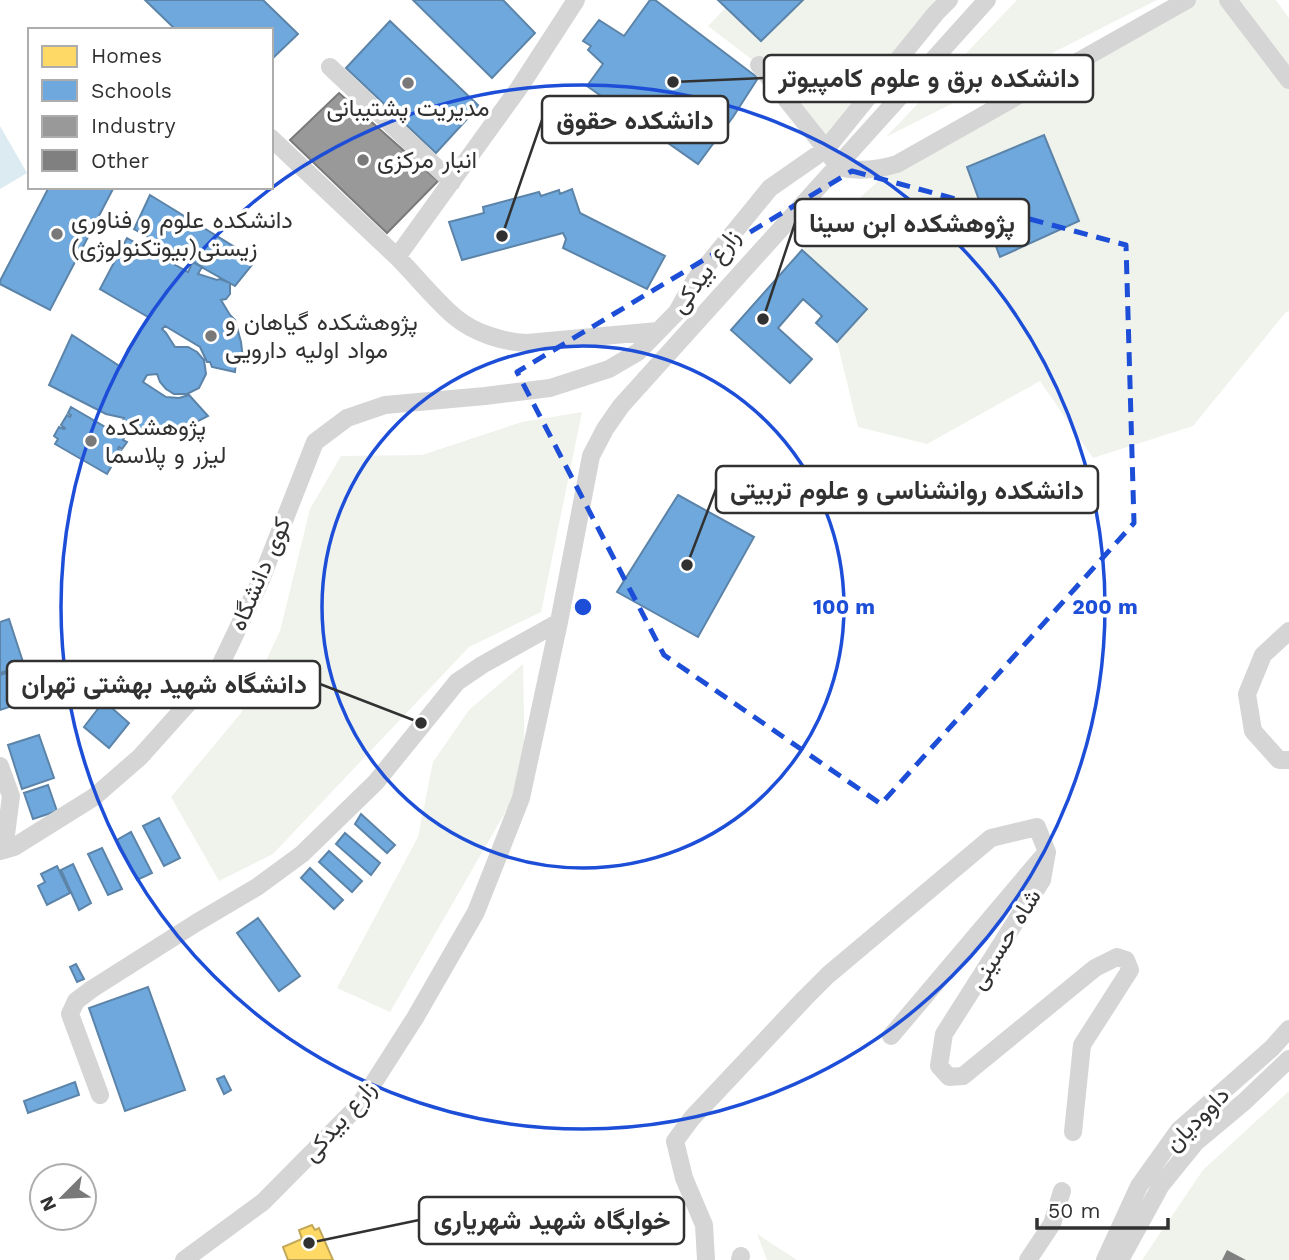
<svg xmlns="http://www.w3.org/2000/svg" width="1289" height="1260" font-family="'Work Sans',Vazirmatn,sans-serif">
<rect width="100%" height="100%" fill="#fff"/>
<!-- green -->
<path fill="#f0f3ec" d="M733 0H959L826 149 759 65 708 26Z
M1017 0H1157L886 137Z
M1187 0H1276L1289 18V311L1286 312 1193 426 1093 458 1040 381 927 444 858 427 837 342 867 309 802 250 897 164Z
M582 412 541 612 469 647 273 854 219 881 171 797 241 713 280 631 310 509 341 456 422 455 522 422Z
M523 664 525 778 390 1012 337 988 418 837 433 762 469 710Z
M1289 1091V1260H1142L1203 1170Z
M757 1234 797 1260H767Z"/>
<!-- water -->
<path fill="#dceaf1" d="M0 126 27 173 0 189Z"/>
<!-- homes -->
<path fill="#ffd966" stroke="#c1a756" stroke-width="2" d="M312 1225 315 1230 319 1228 333 1260H288L283 1247 302 1239 299 1230Z"/>
<!-- schools -->
<path fill="#6fa8dc" stroke="#5c84a9" stroke-width="2" d="M145 0H263L298 34 271 60V30H176Z
M413 0H503L535 33 492 78Z
M650 0H655L758 78 733 117 698 164 587 86 603 64 588 50 591 46 583 41 599 20 624 36Z
M718 0H803L761 41Z
M390 21 479 106 436 153 346 68Z
M1044 135 1079 221 1000 257 967 167Z
M49 187H114L50 310 0 284V281Z
M572 189 580 213 665 256 647 289 563 248 566 239 563 233 462 260 449 222 484 213 483 207 539 192 541 196 559 190 560 194Z
M150 195 256 260 235 286 134 229Z
M127 238 188 272 193 262 202 267 198 274 217 280 220 279 230 283V294L226 299 221 300 230 315 235 320 241 342 243 359 241 363 236 361 235 372 212 367 210 362H207L200 347 165 326 162 329 166 333 175 347H188L197 352 204 360 206 374 199 388 187 394H174L166 389 160 382 157 374 147 375 143 382 166 397 179 398 189 395 208 416 194 423 192 428 158 433 139 428 122 423 124 418 106 414 49 385 72 335 121 367 128 349 148 317 100 289Z
M802 250 867 309 837 342 816 323 822 316 803 299 778 328 812 359 790 383 731 330Z
M71 407 124 438 123 440 127 442 122 449 119 447 118 449 121 451 117 458 114 456 113 457 116 459 112 465 109 463 108 465 111 467 107 474 55 444 58 439 54 436 59 427 64 429 65 428 61 425 67 415 70 417 71 415 68 413Z
M678 495 754 537 698 637 617 592Z
M9 619 24 665 0 673V622Z
M25 667 36 698 0 710V675Z
M104 701 129 723 109 748 84 727Z
M39 735 54 778 22 789 8 745Z
M48 785 57 811 33 819 24 793Z
M361 814 395 845 387 853 355 824Z
M159 818 180 858 164 866 143 826Z
M131 832 152 873 137 880 117 840Z
M345 833 380 863 371 875 336 844Z
M102 848 122 889 108 895 88 854Z
M329 851 362 881 352 892 319 862Z
M73 864 91 903 79 910 61 870Z
M57 866 70 893 47 905 38 886 45 882 41 874Z
M310 868 343 900 334 909 301 878Z
M258 918 300 976 279 991 237 933Z
M76 964 84 979 77 982 70 967Z
M148 987 185 1090 125 1111 89 1008Z
M224 1076 231 1090 224 1094 217 1079Z
M75 1082 79 1095 28 1113 24 1101Z"/>
<!-- industry -->
<path fill="#999" stroke="#7a7a7a" stroke-width="2" d="M339 93 438 181 387 233 290 140Z"/>
<!-- building -->
<path fill="#808080" d="M1227 1250 1246 1260H1222Z"/>
<g fill="none" stroke-linecap="round" stroke-linejoin="round">
<!-- minor -->
<path stroke="#d5d5d5" stroke-width="18" d="M1228 0 1289 80
M759 65 826 149 838 167C858 172 877 170 897 164L1187 0
M330 67 452 182
M271 138 397 257 519 88 576 0
M397 257C416 276 434 299 455 317 474 333 503 342 527 343L658 331
M559 622 591 456 605 429 621 406 987 0
M1289 631 1263 655 1247 694 1253 731 1279 760H1289
M0 766 11 796 4 850
M0 851 14 847 94 797 140 757 218 670 260 582 315 442 347 418 385 405 485 396 550 388 609 369 638 352 677 312 695 280 770 188 826 149 936 13 949 0
M891 1036 1045 854
M100 1095 70 1014 76 1001 92 989 196 923 257 887 302 854 376 782 457 682 482 665 559 622 521 798 476 912 415 1018 360 1104 263 1202 184 1260
M706 1260 704 1225 684 1178 675 1141 692 1118 805 998 828 975 991 838 1037 827 1047 852 1042 880 944 1034 939 1066 949 1077 963 1076 1095 968 1117 957 1126 960 1130 970 1082 1045 1073 1132
M740 1260 741 1256
M1028 1260 1052 1224 1062 1191
M1105 1260 1139 1186 1179 1130 1272 1048 1289 1029
M1120 1260 1161 1185 1196 1142 1245 1101 1289 1059"/>
</g>
<!-- marked area -->
<path fill="none" stroke="#1d4ed8" stroke-width="5" stroke-dasharray="14 9" stroke-linejoin="round" d="M852 171 1126 245 1134 523 881 804 664 655 517 372Z"/>
<!-- distance rings -->
<g fill="none" stroke="#1d4ed8" stroke-width="3.5">
<circle cx="583" cy="607" r="261"/>
<circle cx="583" cy="607" r="522"/>
</g>
<!-- markers -->
<g fill="#797979" stroke="#fff" stroke-width="2.5">
<circle cx="408" cy="83" r="7"/>
<circle cx="363" cy="160" r="7"/>
<circle cx="57" cy="234" r="7"/>
<circle cx="211" cy="336" r="7"/>
<circle cx="91" cy="441" r="7"/>
</g>
<g text-anchor="middle" stroke-width="7" stroke-linejoin="round" paint-order="stroke">
<!-- poi labels -->
<g font-size="24" fill="#313131" stroke="#fff" text-anchor="start">
<text x="408" y="116" text-anchor="middle">مدیریت پشتیبانی</text>
<text x="377" y="168">انبار مرکزی</text>
<text x="71" y="228">دانشکده علوم و فناوری<tspan x="71" dy="28">زیستی(بیوتکنولوژی)</tspan></text>
<text x="225" y="330">پژوهشکده گیاهان و<tspan x="225" dy="28">مواد اولیه دارویی</tspan></text>
<text x="105" y="435">پژوهشکده<tspan x="105" dy="28">لیزر و پلاسما</tspan></text>
</g>
<!-- street labels -->
<g font-size="24" fill="#313131" stroke="#fff">
<text transform="translate(705 271) rotate(-53)" y="8">زارع بیدکی</text>
<text transform="translate(260 574) rotate(-67)" y="8">کوی دانشگاه</text>
<text transform="translate(1005 939) rotate(-58)" y="8">شاه حسینی</text>
<text transform="translate(1197 1119) rotate(-45)" y="8">داوودیان</text>
<text transform="translate(339 1121) rotate(-49)" y="8">زارع بیدکی</text>
</g>
</g>
<circle cx="583" cy="607" r="10" fill="#1d4ed8" stroke="#fff" stroke-width="3.5"/>
<g font-size="21" text-anchor="middle" font-weight="bold" fill="#1d4ed8" stroke="#fff" stroke-width="7" stroke-linejoin="round" paint-order="stroke">
<text x="844" y="614">100 m</text>
<text x="1105" y="614">200 m</text>
</g>
<!-- callouts -->
<path fill="none" stroke="#313131" stroke-width="2.5" d="M673 82L764 78M502 236L542 120M763 319L795 223M687 565L716 489M421 723L320 684M309 1243L419 1220"/>
<g fill="#313131" stroke="#fff" stroke-width="2.5">
<circle cx="673" cy="82" r="7"/>
<circle cx="502" cy="236" r="7"/>
<circle cx="763" cy="319" r="7"/>
<circle cx="687" cy="565" r="7"/>
<circle cx="421" cy="723" r="7"/>
<circle cx="309" cy="1243" r="7"/>
</g>
<g fill="#fff" stroke="#313131" stroke-width="2.5">
<rect x="764" y="55" width="329" height="47" rx="7"/>
<rect x="542" y="96" width="186" height="47" rx="7"/>
<rect x="795" y="199" width="234" height="47" rx="7"/>
<rect x="716" y="466" width="382" height="47" rx="7"/>
<rect x="7" y="661" width="313" height="47" rx="7"/>
<rect x="419" y="1197" width="265" height="47" rx="7"/>
</g>
<g font-size="26" text-anchor="middle" font-weight="bold" fill="#313131">
<text x="929" y="87">دانشکده برق و علوم کامپیوتر</text>
<text x="635" y="129">دانشکده حقوق</text>
<text x="912" y="232">پژوهشکده ابن سینا</text>
<text x="907" y="499">دانشکده روانشناسی و علوم تربیتی</text>
<text x="164" y="693">دانشگاه شهید بهشتی تهران</text>
<text x="552" y="1229">خوابگاه شهید شهریاری</text>
</g>
<!-- legend -->
<rect x="28" y="28" width="245" height="161" fill="#ffffff" stroke="#adadad" stroke-width="2"/>
<rect x="42" y="46" width="35" height="21" fill="#ffd966" stroke="#adadad" stroke-width="2"/>
<text x="91" y="63" font-size="21" fill="#313131">Homes</text>
<rect x="42" y="80" width="35" height="21" fill="#6fa8dc" stroke="#adadad" stroke-width="2"/>
<text x="91" y="98" font-size="21" fill="#313131">Schools</text>
<rect x="42" y="116" width="35" height="21" fill="#999999" stroke="#adadad" stroke-width="2"/>
<text x="91" y="133" font-size="21" fill="#313131">Industry</text>
<rect x="42" y="150" width="35" height="21" fill="#808080" stroke="#adadad" stroke-width="2"/>
<text x="91" y="168" font-size="21" fill="#313131">Other</text>
<!-- north arrow -->
<g transform="translate(63 1197) rotate(246)"><circle r="33" fill="#ffffff" stroke="#adadad" stroke-width="2"/>
<path d="M0-5L12 26L0 18L-12 26Z" fill="#797979"/>
<text y="-10" font-size="19" font-weight="bold" text-anchor="middle" fill="#313131">N</text>
</g>
<!-- scale -->
<path d="M1037 1218v10h131v-10" fill="none" stroke="#313131" stroke-width="3.5"/>
<text x="1048" y="1218" font-size="21" fill="#313131" stroke="#ffffff" stroke-width="5" paint-order="stroke">50 m</text>
</svg>
